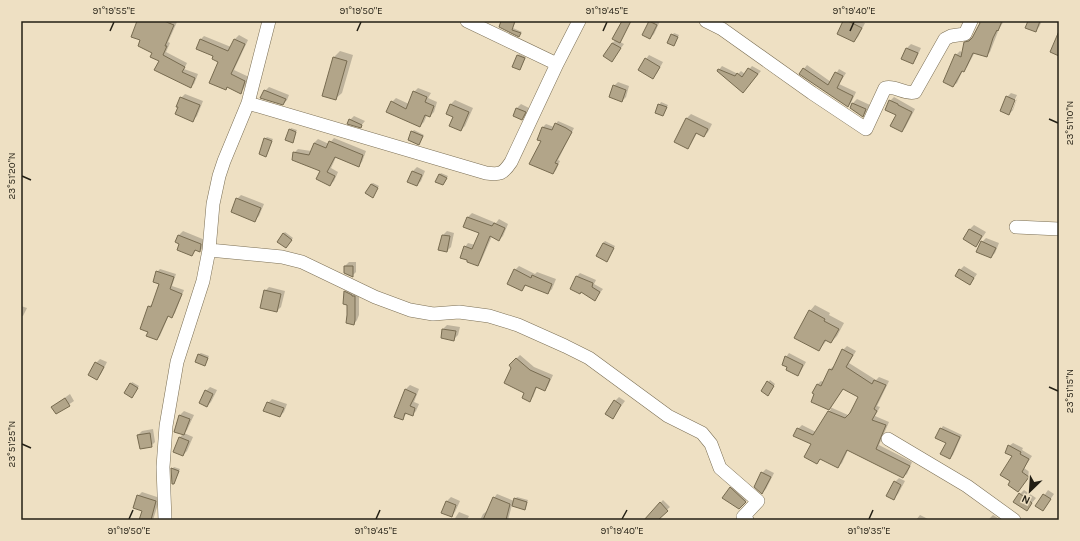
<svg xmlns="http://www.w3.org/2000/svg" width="1080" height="541" font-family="Karla,sans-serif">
<rect width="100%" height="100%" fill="#eee0c3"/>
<!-- shadow -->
<path fill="#0003" fill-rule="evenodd" d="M138 21 177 22 168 42 170 43 166 52 187 63 184 69 198 74 194 84 190 87 160 60 142 40Z
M503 21H516L513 28 522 32 520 34 519 36 500 27Z
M623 21H631L620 42 624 44 612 60V43L616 40Z
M650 21H660L654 34 650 38 643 35Z
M844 21H860L865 23 858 37 854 41Z
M981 21H1004L999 29 990 52 986 56 975 52 967 67 963 70 957 83 953 86 956 55 960 51 963 53 965 43 969 39 973 37Z
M1029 21H1042L1039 27 1035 31Z
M674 33 679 35 674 45 668 42Z
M239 35 248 40 234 70 249 77 244 88 240 92 228 86 226 89 220 62 200 40 204 36 231 47 235 39Z
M911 44 921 48 916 59 912 63 902 59 907 48Z
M340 51 353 55 342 93 335 99 334 57Z
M519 54 526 57 520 69 518 55Z
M649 55 663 62 657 73 653 77 646 59Z
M807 65 831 82 839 69 846 73 839 84 856 92 851 103 848 106 800 74Z
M722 66 738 74 741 71 745 74 752 66 761 71 746 88 718 71Z
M618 82 629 86 626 97 622 101 614 86Z
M269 87 289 95 287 100 283 104 265 91Z
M418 88 431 93 428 98 437 102 434 112 430 116 427 115 424 122 420 126 392 102 396 98 409 104 414 92Z
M1011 93 1017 95 1010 110H1012L1018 96 1013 110 1009 114 1007 97Z
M185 94 203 101 197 116 193 120 181 98Z
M894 97 915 109 905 128 901 131 897 115 890 101Z
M857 99 870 105 866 112 863 116 853 103Z
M455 100 473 108 465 126 461 130 454 117 447 114 451 104Z
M661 102 668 105 663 115 656 112Z
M521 104 529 108 526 115 522 119 514 116 517 108Z
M691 114 712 124 708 132 704 136 697 133 691 144 687 148 676 142 687 118Z
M354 116 365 121 360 127 350 120Z
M558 121 574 128 558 160 560 161 556 170 553 173 542 141 538 139 543 127 546 124 554 127Z
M291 128 297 130 292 141 290 130Z
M414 130 424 135 419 144 412 132Z
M267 137 273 139 266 156 265 139Z
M334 138 366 151 362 162 358 166 336 157 331 168 338 172 334 181 330 185 321 170 294 153 298 149 311 151 314 143 318 139 329 144Z
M417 167 425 171 421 181 417 185 409 182 413 171Z
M441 173 448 176 445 182 439 175Z
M373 183 379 186 374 195 371 184Z
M241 195 264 204 259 216 255 220 237 199Z
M472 213 496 223 499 219 508 224 503 236 499 240 492 236 481 261 477 265 465 247 468 243 475 245 480 233 464 227 468 217Z
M974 225 986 232 980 241 976 245 964 239 970 229Z
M183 231 205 240 204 247 200 251 197 249 192 255 181 243 179 235Z
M447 231 454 233 451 247 447 251 440 250 443 235Z
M285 232 293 238 287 245 283 234Z
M986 238 999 243 995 253 991 257 982 242Z
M605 241 615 246 607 260 603 243Z
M349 262H356V272L352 276 345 266Z
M519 266 535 274 537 272 556 279 552 289 548 293 527 284 522 290 515 270Z
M964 266 977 274 970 284 960 270Z
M160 269 176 274 172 286 184 290 175 313 172 317 169 315 160 336 157 339 149 332V306L153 304 160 283 157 272Z
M580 273 596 280 594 284 603 289 595 299 581 291 572 289 577 276Z
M269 287 285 291 281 307 277 311 265 291Z
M348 288 359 293V315L357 320 354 324 348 304 344 303 345 291Z
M815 305 830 313 829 315 844 323 837 336 831 342 827 340 819 350 810 311Z
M21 306 27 308 23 316H21Z
M447 325 460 327 458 335 454 339 442 337 443 329Z
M847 346 856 351 849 363 876 380 879 377 889 381 877 406 880 407 875 416 889 422 879 445 912 462 907 474 903 477 848 450 842 463 838 467 821 458 816 463 812 444 798 429 802 425 816 432 831 409 812 401 818 384 821 381 824 382 830 369 834 366H835L843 350ZM844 388 859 397 848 415 830 407Z
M201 353 209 356 206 363 199 354Z
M789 353 806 362 801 371 798 375 788 367 786 357Z
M520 355 534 367 553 375 548 386 545 390 537 387 533 397 529 400 510 365Z
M100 359 107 362 101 374 97 378 96 363Z
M770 380 775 384 769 393 762 391Z
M132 382 139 386 133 396 131 384Z
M410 385 419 389 414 402 419 404 416 411 412 415 407 413 402 419 395 416 406 389Z
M210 387 217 390 211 402 207 406 206 391Z
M70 394 74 401 56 413 52 407Z
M619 397 625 401 612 418 615 401Z
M272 399 287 404 284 412 280 416 268 403Z
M184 411 194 415 187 430 184 433 193 437 187 451 183 455 174 451 180 437 183 434 175 431 180 415Z
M943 426 962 435 953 455 950 458 947 442 941 429Z
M153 429 155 442 151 446 138 435 142 431Z
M1013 443 1023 448 1022 450 1032 456 1024 468 1031 473 1018 491 1014 456 1009 446Z
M174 467 180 469 174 483 172 469Z
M766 469 774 473 766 489 762 493V473Z
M899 478 905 481 898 494 894 498 895 482Z
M735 484 750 497 739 508 731 488Z
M1024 490 1036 498 1026 510 1020 494Z
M1048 490 1054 494 1043 510 1037 506Z
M142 492 160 498 153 520H140L143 510 138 496Z
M497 494 514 501 517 497 528 500 526 507 525 509 512 505 508 520H480L483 514 487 511 488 512 494 498Z
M451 497 460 501 455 512 451 516 442 512 447 501Z
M663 500 670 507 659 517 662 520H645Z
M459 512 469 516 467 520H454Z
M920 515 930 520H916Z
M993 515 1001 520H988Z"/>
<!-- building -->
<path fill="#b2a589" stroke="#776b50" d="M137 21H164L174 25 165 46H167L163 55 185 67 182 72 195 78 191 88 154 70 159 61 150 57 152 53 138 46 140 40 131 37Z
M501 21H515L512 30 521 33 519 37 499 27Z
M622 21H631L620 43 612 39Z
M649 21 657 25 650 39 642 35Z
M843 21H848L862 28 854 42 837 34Z
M979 21H1002L998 31 997 30 993 38 987 57 973 53 964 72 962 71 953 87 943 82 955 54 961 57 964 42 969 41 972 38 980 23Z
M1028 21H1040L1036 32 1025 28Z
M1059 31V56L1050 52Z
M671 34 678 37 674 46 667 43Z
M200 39 228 51 234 39 245 44 231 74 245 81 241 94 227 87 226 90 209 83 218 62 212 59 213 56 196 49Z
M612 43 621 48 612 62 603 56Z
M906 48 918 53 913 64 901 59Z
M517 55 525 58 520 70 512 67Z
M333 57 347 61 336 100 322 96Z
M645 58 660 67 653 79 638 70Z
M748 68 758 74 743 93 717 71 718 69 735 76 737 73 742 77Z
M803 68 828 85 835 72 843 76 837 88 853 96 848 107 799 74Z
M613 85 626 90 622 102 609 97Z
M264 90 286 99 283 105 260 98Z
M413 91 427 97 425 102 434 106 430 117 425 115 420 127 386 112 391 101 406 109Z
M1006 96 1015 100 1009 115 1000 111Z
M180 97 200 105 193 122 175 114 178 107H176Z
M889 100 898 104V105L912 112 902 132 890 126 896 115 885 110Z
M852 103 866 109 863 117 850 108Z
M450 104 469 112 461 131 449 126 453 117 446 114Z
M658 104 667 107 663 116 655 113Z
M516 108 526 112 522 120 513 116Z
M686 118 708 129 704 137 696 133 688 149 674 142Z
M349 119 362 125 361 128 347 124Z
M555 123 566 128 572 132 555 163 558 164 553 174 529 164 541 141 537 140 542 127 552 130Z
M289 129 296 132 293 143 285 140Z
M411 131 423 136 419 145 408 140Z
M264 138 272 141 266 157 259 154Z
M329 141 363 155 359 167 335 157 327 172 335 176 330 186 316 179 320 171 292 160 293 152 309 155 314 143 326 148Z
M412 171 422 175 417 186 407 182Z
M439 174 447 178 443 185 435 182Z
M371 184 378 188 373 198 365 193Z
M236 198 261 208 255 222 231 212Z
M467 217 492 226 494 223 505 228 499 241 490 236 478 266 467 262V260L460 258 464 246 472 249 479 233 463 227Z
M969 229 982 236 976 247 963 239Z
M283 233 292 240 286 248 277 242Z
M178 235 201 244 200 252 195 250 192 256 177 250 179 244 175 242Z
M442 235 450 236 447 252 438 250Z
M981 241 996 248 991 258 976 252Z
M603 243 614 248 607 262 596 256Z
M344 266H353V277L344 273Z
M514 269 531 278 532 275 552 284 548 294 525 285 522 291 507 284Z
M959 269 974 278 970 285 955 276Z
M156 271 174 277 170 289 182 294 172 318 168 316 157 340 146 336 148 332 140 329 148 306 151 307 159 284 153 282Z
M576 276 593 283 592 287 600 292 595 301 581 292 580 294 570 289Z
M264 290 281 294 277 312 260 308Z
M344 291 352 295V296H355V320L354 325 346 323 347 315V305L343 304Z
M809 310 825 319 824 321 839 329 831 343 825 340 819 351 794 338Z
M442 329 456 331 454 341 441 338Z
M842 349 853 355 846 367 872 384 874 380 886 385 874 409 877 411 872 420 886 425 876 449 910 466 903 478 847 450 838 468 820 459 817 464 804 457 811 444 793 436 797 428 813 435 828 411 845 418 850 413 858 397 843 389 829 410 811 402 814 394 812 393 817 384 821 386 829 369 832 370Z
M198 354 208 358 205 366 195 362Z
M785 356 803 365 798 376 786 370 787 367 782 365Z
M516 358 530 370 550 379 545 391 536 387 530 402 522 398 524 393 504 383 511 368 509 365Z
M95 362 104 367 97 380 88 375Z
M767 381 774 386 768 396 761 391Z
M130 383 138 388 132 398 124 393Z
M405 389 416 394 410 406 415 408 413 416 405 413 403 420 394 417Z
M205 390 213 394 207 407 199 403Z
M65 398 70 406 56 414 51 407Z
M614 400 621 405 613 419 605 414Z
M267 402 284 408 280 417 263 411Z
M179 415 190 419 184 435 174 432Z
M940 428 960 437 950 459 940 454 946 443 935 438Z
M150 433 152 447 140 449 137 435Z
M179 437 189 441 183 456 173 452Z
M1008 445 1021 452 1020 454 1029 459 1022 472 1029 477 1018 492 1008 485 1010 481 1000 475 1012 456 1005 453Z
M171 468 179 471 174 484H172Z
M761 472 771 477 762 494 754 487Z
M894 481 901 485 894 500 886 496Z
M730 487 746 502 739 509 722 498Z
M1019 493 1032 503 1027 511 1013 502Z
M1043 494 1051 499 1043 511 1035 506Z
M137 495 156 501 151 520H139L142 511 133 508Z
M493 497 510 504 506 520H483Z
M514 498 527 502 525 510 512 506Z
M446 501 456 505 452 517 441 513Z
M660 502 668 511 658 520H644Z"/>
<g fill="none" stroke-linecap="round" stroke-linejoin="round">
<defs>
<path id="street" d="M467 21 557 64
M706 21 722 29 812 93 866 129 885 88C896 85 905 95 915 92L945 39 951 36 965 34 971 21
M248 103 486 173C500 175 503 174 511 162L557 64 579 21
M1016 227 1059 229
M209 250 282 257 302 262 375 297 410 310 433 314 459 312 489 316 518 325 565 346 589 358 668 416 702 433 711 444 720 468 758 501 743 517 747 520
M888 439 967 486 1014 520
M165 520 163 467 166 426 177 362 203 281 209 250 213 204 219 176 224 161 248 103 269 21"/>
</defs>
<!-- street casing -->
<use href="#street" stroke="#7b6f55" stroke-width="14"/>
<!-- street -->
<use href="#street" stroke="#fff" stroke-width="13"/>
</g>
<!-- ticks -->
<path fill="none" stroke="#231f14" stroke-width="1.5" d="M110 31 114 22M357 31 361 22M603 31 607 22M850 31 854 22M1049 119 1058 123M22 176 31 180M1049 387 1058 391M22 444 31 448M129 519 133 510M376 519 380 510M622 519 627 510M869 519 873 510"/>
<!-- border -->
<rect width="1080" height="541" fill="none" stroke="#eee0c3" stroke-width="44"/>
<!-- north arrow -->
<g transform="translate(1030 491) rotate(205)" stroke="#eee0c3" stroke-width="3" paint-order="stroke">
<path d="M0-3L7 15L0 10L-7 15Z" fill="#231f14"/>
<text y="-6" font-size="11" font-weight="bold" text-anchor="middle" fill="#231f14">N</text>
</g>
<rect x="22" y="22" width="1036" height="497" fill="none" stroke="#231f14" stroke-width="1.5"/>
<g font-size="10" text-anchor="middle" fill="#231f14">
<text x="114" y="14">91°19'55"E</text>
<text x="361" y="14">91°19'50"E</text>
<text x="607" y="14">91°19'45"E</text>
<text x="854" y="14">91°19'40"E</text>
<text transform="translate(1069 123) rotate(-90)" y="4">23°51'10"N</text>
<text transform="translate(11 176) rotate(-90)" y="4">23°51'20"N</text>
<text transform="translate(1069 391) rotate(-90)" y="4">23°51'15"N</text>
<text transform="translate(11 444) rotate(-90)" y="4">23°51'25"N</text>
<text x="129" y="534">91°19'50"E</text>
<text x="376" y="534">91°19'45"E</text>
<text x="622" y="534">91°19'40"E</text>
<text x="869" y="534">91°19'35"E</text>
</g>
</svg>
